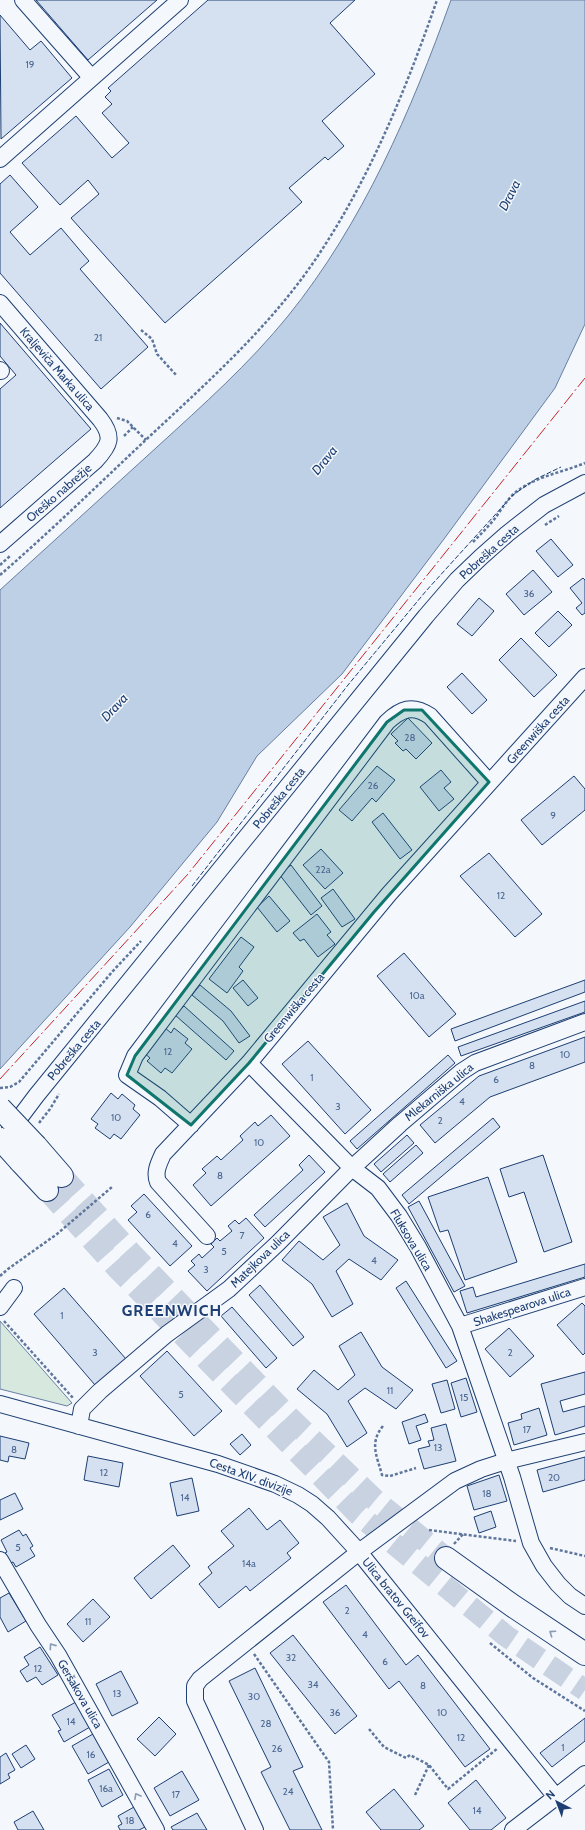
<svg xmlns="http://www.w3.org/2000/svg" width="585" height="1830" font-family="Cabin,sans-serif">
<rect width="100%" height="100%" fill="#f4f7fb"/>
<!-- green -->
<path fill="#d7e8df" stroke="#687fa3" d="M0 1321 72 1403 67 1406 0 1389Z"/>
<!-- water -->
<path fill="#bed0e5" stroke="#687fa3" d="M451 0H585V324L555 388 444 539 342 674 257 756 217 822 130 927 0 1069V590C52 542 105 495 157 447 203 405 249 364 288 316 363 223 411 111 451 0Z"/>
<!-- building -->
<path fill="#d5e0f0" stroke="#1d3f73" d="M36 0H157L88 60Z
M208 0H355L330 23 375 74 322 121 344 146 328 160 325 157 289 188 302 202 165 323 71 218 99 194 88 180 60 205 22 163 76 116 112 158 129 143 102 113 112 104 105 97 111 91 108 88Z
M0 15 30 50 41 41 72 78 1 139Z
M10 175 38 207 10 232 30 255 61 228 89 261 80 269 148 347 101 389 0 273V184Z
M0 323 91 429 0 508V389L16 375 0 356Z
M551 539 573 565 558 577 536 551Z
M533 570 552 592 524 615 506 594Z
M583 578 585 580V613L582 615 576 608 582 603 570 588Z
M479 598 494 611 472 636 457 624Z
M558 611 572 625 549 647 535 633Z
M521 638 557 675 534 697 499 660Z
M462 673 487 700 472 714 447 687Z
M408 718 432 743 416 759 406 749 403 751 395 743 398 741 391 734Z
M377 766 395 780 376 802 372 798 352 821 339 810Z
M441 770 451 782 444 788 454 799 439 811 420 787Z
M574 776 585 789V810L542 845 521 820Z
M383 813 412 850 400 859 372 822Z
M321 849 343 873 325 889 303 865Z
M489 853 542 914 515 937 460 876Z
M291 865 322 906 311 915 279 874Z
M333 889 355 919 342 927 321 898Z
M269 896 290 921 277 932 257 907Z
M317 914 331 932 327 935 335 944 318 957 304 939 300 941 293 933Z
M241 937 254 947 239 967 243 971 227 993 209 979Z
M404 953 456 1014 429 1037 377 976Z
M243 980 258 998 248 1006 233 988Z
M585 980V992L455 1041 451 1029Z
M200 985 231 1011 250 1036 239 1043 223 1021 192 995Z
M585 1001V1012L461 1056 458 1047Z
M184 1006 234 1051 226 1060 175 1015Z
M164 1027 171 1033 174 1028 188 1039 185 1043 192 1049 172 1073 165 1068 161 1073 147 1061 150 1058 143 1052Z
M585 1037V1062L490 1097 435 1143 420 1125 479 1076Z
M308 1041 371 1110 345 1134 282 1064Z
M448 1055 455 1063 357 1149 350 1141Z
M111 1093 118 1099 122 1094 135 1105 133 1109 140 1115 121 1139 114 1134 110 1139 95 1128 98 1124 91 1119Z
M271 1115 290 1136 211 1206 193 1185 206 1173 202 1169 217 1156 221 1160 243 1140 240 1136 255 1122 258 1126Z
M493 1118 500 1127 409 1204 402 1195Z
M407 1135 414 1143 381 1172 374 1164Z
M416 1145 423 1153 390 1182 383 1174Z
M309 1155 325 1172 265 1227 254 1215 303 1170 299 1165Z
M543 1155 572 1242 544 1252 524 1192 509 1197 500 1169Z
M488 1177 517 1262 465 1280 448 1230 440 1232 428 1197Z
M144 1194 192 1246 170 1266 128 1220 137 1212 131 1206Z
M419 1201 465 1286 454 1292 408 1207Z
M347 1203 364 1236 398 1260 381 1280 349 1259 336 1271 353 1304 332 1317 312 1284 282 1260 299 1241 323 1260 340 1245 323 1217Z
M246 1218 264 1238 207 1291 188 1271 195 1265 191 1261 199 1254 202 1258 214 1247 211 1244 217 1238 220 1241 232 1231 228 1226 235 1220 239 1224Z
M585 1264V1277L467 1313 460 1291 473 1287 476 1297Z
M406 1281 457 1361 446 1368 396 1288Z
M260 1285 304 1337 293 1346 249 1295Z
M64 1288 126 1359 95 1385 34 1314Z
M582 1303 585 1306V1353L583 1355 557 1325Z
M232 1307 277 1358 266 1368 221 1316Z
M509 1328 534 1356 510 1377 485 1349Z
M361 1332 382 1367 413 1390 396 1409 365 1388 348 1401 367 1433 347 1447 327 1414 297 1389 314 1370 338 1390 355 1375 339 1346Z
M167 1351 222 1411 194 1436 140 1376Z
M585 1372V1394L560 1401 563 1412 585 1406V1426L555 1435 541 1384Z
M466 1378 477 1412 461 1417 451 1383Z
M447 1380 455 1409 441 1413 432 1384Z
M539 1408 547 1435 514 1445 508 1423 522 1419 521 1414Z
M425 1414 428 1422 416 1426 421 1440 409 1444 402 1422Z
M446 1424 456 1461 424 1469 418 1449 430 1446 428 1441 434 1440 431 1428Z
M242 1434 251 1445 240 1455 230 1444Z
M0 1436 29 1443 25 1459 9 1456 8 1462 0 1460Z
M88 1456 123 1463 119 1487 84 1480Z
M585 1457V1480L543 1492 537 1470Z
M499 1475 507 1501 474 1510 467 1486Z
M192 1478 199 1511 177 1516 170 1483Z
M15 1493 23 1509 0 1520V1500Z
M249 1508 267 1530 280 1520 299 1543 287 1553 291 1558 250 1591 246 1586 219 1608 199 1584 212 1573 208 1567 234 1546 221 1531Z
M491 1511 496 1527 479 1533 474 1517Z
M19 1530 23 1536 26 1534 33 1546 30 1548 35 1556 16 1567 13 1562 11 1563 5 1553 7 1552 1 1540Z
M173 1545 190 1566 151 1599 134 1578Z
M346 1585 406 1665 418 1655 490 1749 465 1767 399 1681 389 1689 323 1602Z
M9 1593 26 1621 8 1632 0 1617V1598Z
M93 1599 110 1617 83 1642 67 1624Z
M293 1635 357 1716 335 1734 270 1653Z
M40 1647 58 1675 42 1685 36 1677 27 1682 20 1671 29 1665 24 1657Z
M255 1668 303 1767 293 1771 322 1830H290L261 1772 271 1767 229 1681Z
M121 1671 138 1703 112 1716 96 1684Z
M76 1702 90 1727 64 1742 58 1731 61 1730 52 1715Z
M159 1717 176 1734 155 1756 137 1739Z
M585 1718V1741L552 1767 540 1753Z
M93 1734 109 1762 88 1774 72 1746Z
M26 1745 35 1759 21 1768 12 1754Z
M6 1753 15 1770 8 1774 10 1778 0 1784V1757Z
M109 1769 123 1795 102 1807 88 1780Z
M182 1771 199 1800 170 1816 154 1788Z
M476 1780 506 1818 491 1830H470L448 1803Z
M394 1789 424 1826 419 1830H381L366 1812Z
M134 1807 145 1827 139 1830H120L118 1826 122 1824 118 1816Z
M33 1811 44 1830H18L14 1822Z
M197 1813 207 1830H173L171 1827Z"/>
<g fill="none" stroke-linecap="round" stroke-linejoin="round">
<!-- highway-tunnel -->
<path stroke="#c9d2e0" stroke-width="22" stroke-dasharray="22 11" stroke-linecap="butt" d="M62 1176 133 1255 290 1418 375 1500 446 1558
M47 1190 117 1268 359 1515 506 1636 585 1690"/>
<defs>
<path id="minor" d="M23 0 91 77
M0 159 180 0
M0 303 100 419C114 437 110 445 95 461L0 544
M0 370 1 371
M249 1063 352 1168 378 1188 399 1216 418 1247 460 1326 512 1477 531 1543 544 1566 558 1584 570 1596 585 1606
M191 1125 160 1098 127 1075 135 1056 387 722C401 709 412 704 430 716L489 782
M9 1132 36 1096 426 616 457 580 481 557 507 534 544 505 585 483
M207 1236 158 1182C154 1172 159 1163 163 1154L249 1063 389 894 585 677
M0 1307 14 1288
M460 1326 585 1287
M0 1404 218 1464 275 1484 298 1495 312 1504 328 1518 359 1552 556 1797 513 1830
M79 1426 82 1409 100 1391 167 1334 229 1289 278 1243 352 1168 400 1124 461 1072 475 1063 585 1022
M0 1560 38 1625 58 1655 156 1830
M556 1797 585 1774
M255 1830 195 1701V1686L200 1679 359 1552 455 1481 481 1469 506 1461 585 1442"/>
<path id="highway" d="M36 1146 62 1176
M20 1161 47 1190
M446 1558 513 1606 585 1654"/>
</defs>
<!-- minor casing -->
<use href="#minor" stroke="#1d3f73" stroke-width="18"/>
<!-- highway casing -->
<use href="#highway" stroke="#1d3f73" stroke-width="24"/>
<!-- path -->
<path stroke="#5e769c" stroke-width="2.5" stroke-dasharray="3 2" stroke-linecap="butt" d="M141 330 152 339 157 354 177 376
M117 418 127 421 146 440
M124 436 133 427
M545 525 559 516
M473 542C481 534 489 526 496 517 503 507 509 496 520 489 539 476 563 472 585 463
M0 565 10 556
M0 575C52 530 101 482 151 435 209 381 268 328 313 263 368 183 405 92 437 0
M0 1088 10 1087 19 1082 112 972 141 941
M39 1123 50 1109 59 1094
M0 1276 8 1269 57 1234 112 1187
M4 1321 73 1398
M383 1426C369 1443 377 1456 382 1475L390 1476 416 1468
M429 1530 516 1541
M454 1544 463 1534
M550 1548 585 1556
M490 1643 533 1678 585 1711
M254 1654 329 1762 333 1830
M369 1729 384 1747 406 1758 410 1755 429 1765 448 1789 498 1748
M415 1795 429 1765"/>
<!-- minor -->
<use href="#minor" stroke="#f4f7fb" stroke-width="16"/>
<!-- highway -->
<use href="#highway" stroke="#f4f7fb" stroke-width="22"/>
<defs>
<path id="highway-bridge" d="M0 1108 36 1146
M0 1139 20 1161"/>
</defs>
<!-- highway-bridge casing -->
<use href="#highway-bridge" stroke="#1d3f73" stroke-width="24" stroke-linecap="butt"/>
<!-- highway-bridge -->
<use href="#highway-bridge" stroke="#f4f7fb" stroke-width="22"/>
<!-- fence -->
<path stroke="#1d3f73" stroke-width="1" stroke-dasharray="5 2" stroke-linecap="butt" d="M192 886 348 685 426 591 513 495 536 479 561 467"/>
<!-- power -->
<path stroke="#c62828" stroke-width="1" stroke-dasharray="14 3 2 3" stroke-linecap="butt" d="M0 1079 188 874 585 378"/>
</g>
<!-- one-way arrows -->
<defs><path id="oneway-chevron" d="M-2-3.5L2.5 0L-2 3.5" fill="none" stroke-width="1.6" stroke-linecap="round" stroke-linejoin="round"/></defs>
<g stroke="#889bb7">
<use href="#oneway-chevron" transform="translate(552 1633) rotate(-146)"/>
<use href="#oneway-chevron" transform="translate(52 1646) rotate(-125)"/>
<use href="#oneway-chevron" transform="translate(137 1796) rotate(-119)"/>
</g>
<!-- marked area -->
<path fill="#0f766e" fill-opacity="0.2" stroke="#0f766e" stroke-width="3" stroke-linejoin="round" d="M404 710H422L489 782 374 912 249 1063 191 1125 127 1075 135 1056 387 722Z"/>
<g text-anchor="middle" stroke-width="3" stroke-linejoin="round" paint-order="stroke">
<!-- number labels -->
<g font-size="10" fill="#4b6792">
<text x="30" y="68">19</text>
<text x="98" y="341">21</text>
<text x="529" y="597">36</text>
<text x="410" y="741">28</text>
<text x="373" y="789">26</text>
<text x="553" y="819">9</text>
<text x="323" y="873">22a</text>
<text x="501" y="899">12</text>
<text x="417" y="999">10a</text>
<text x="168" y="1055">12</text>
<text x="565" y="1058">10</text>
<text x="532" y="1069">8</text>
<text x="312" y="1081">1</text>
<text x="496" y="1083">6</text>
<text x="462" y="1105">4</text>
<text x="338" y="1110">3</text>
<text x="116" y="1121">10</text>
<text x="440" y="1124">2</text>
<text x="259" y="1146">10</text>
<text x="220" y="1179">8</text>
<text x="148" y="1218">6</text>
<text x="242" y="1239">7</text>
<text x="175" y="1247">4</text>
<text x="224" y="1255">5</text>
<text x="374" y="1264">4</text>
<text x="206" y="1273">3</text>
<text x="62" y="1319">1</text>
<text x="95" y="1356">3</text>
<text x="510" y="1356">2</text>
<text x="390" y="1394">11</text>
<text x="181" y="1398">5</text>
<text x="464" y="1401">15</text>
<text x="527" y="1433">17</text>
<text x="438" y="1451">13</text>
<text x="14" y="1453">8</text>
<text x="104" y="1476">12</text>
<text x="554" y="1481">20</text>
<text x="487" y="1497">18</text>
<text x="185" y="1501">14</text>
<text x="18" y="1551">5</text>
<text x="249" y="1567">14a</text>
<text x="347" y="1614">2</text>
<text x="88" y="1625">11</text>
<text x="365" y="1638">4</text>
<text x="291" y="1661">32</text>
<text x="385" y="1665">6</text>
<text x="38" y="1672">12</text>
<text x="313" y="1688">34</text>
<text x="423" y="1689">8</text>
<text x="117" y="1697">13</text>
<text x="254" y="1700">30</text>
<text x="335" y="1716">36</text>
<text x="442" y="1716">10</text>
<text x="71" y="1725">14</text>
<text x="266" y="1727">28</text>
<text x="461" y="1741">12</text>
<text x="563" y="1751">1</text>
<text x="277" y="1752">26</text>
<text x="91" y="1758">16</text>
<text x="106" y="1792">16a</text>
<text x="288" y="1795">24</text>
<text x="176" y="1798">17</text>
<text x="477" y="1814">14</text>
<text x="130" y="1824">18</text>
</g>
<!-- street labels -->
<g font-size="12" fill="#1d3f73" stroke="#f4f7fb">
<text transform="translate(57 369) rotate(49)" y="4">Kraljeviča Marka ulica</text>
<text transform="translate(59 493) rotate(-41)" y="4">Oreško nabrežje</text>
<text transform="translate(489 552) rotate(-42)" y="4">Pobreška cesta</text>
<text transform="translate(538 730) rotate(-48)" y="4">Greenwiška cesta</text>
<text transform="translate(279 798) rotate(-51)" y="4">Pobreška cesta</text>
<text transform="translate(294 1008) rotate(-50)" y="4">Greenwiška cesta</text>
<text transform="translate(74 1050) rotate(-50)" y="4">Pobreška cesta</text>
<text transform="translate(439 1092) rotate(-39)" y="4">Mlekarniška ulica</text>
<text transform="translate(411 1240) rotate(59)" y="4">Fluksova ulica</text>
<text transform="translate(260 1259) rotate(-44)" y="4">Matejkova ulica</text>
<text transform="translate(522 1307) rotate(-18)" y="4">Shakespearova ulica</text>
<text transform="translate(251 1477) rotate(20)" y="4">Cesta XIV. divizije</text>
<text transform="translate(396 1598) rotate(51)" y="4">Ulica bratov Greifov</text>
<text transform="translate(80 1694) rotate(60)" y="4">Geršakova ulica</text>
</g>
<!-- water labels -->
<g font-size="13" font-style="italic" fill="#1d3f73" stroke="#f4f7fb">
<text transform="translate(509 195) rotate(-63)" y="5">Drava</text>
<text transform="translate(324 460) rotate(-51)" y="5">Drava</text>
<text transform="translate(114 707) rotate(-47)" y="5">Drava</text>
</g>
<!-- district labels -->
<g font-size="16" font-weight="bold" letter-spacing="1" fill="#1d3f73" stroke="#f4f7fb">
<text x="172" y="1316">GREENWICH</text>
</g>
</g>
<!-- north arrow -->
<g transform="translate(557 1802) rotate(318)" stroke="#f4f7fb" stroke-width="3" paint-order="stroke">
<path d="M0-3L7 15L0 10L-7 15Z" fill="#1d3f73"/>
<text y="-6" font-size="11" font-weight="bold" text-anchor="middle" fill="#1d3f73">N</text>
</g>
</svg>
